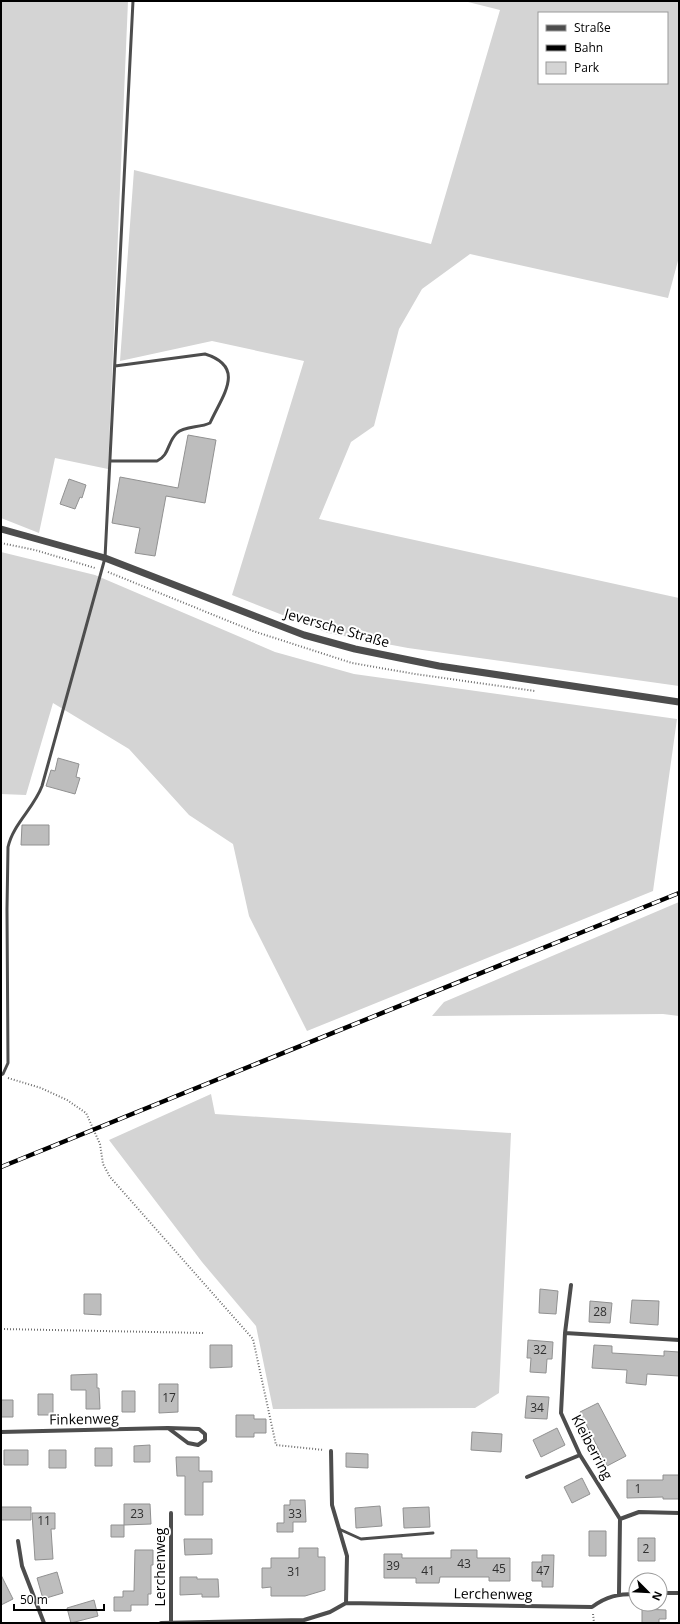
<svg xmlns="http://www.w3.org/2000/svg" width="680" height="1624" font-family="'Open Sans',sans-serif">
<rect width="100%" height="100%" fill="#fff"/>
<!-- green -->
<path fill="#d4d4d4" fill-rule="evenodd" d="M1 1H128L108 469 55 458 39 533 1 518Z
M464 1H679V257L668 298 470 254 422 289 399 329 374 426 351 442 319 519 679 598V686L408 648 328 633 232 595 304 361 212 341 120 361 134 170 431 244 500 10ZM539 13H667V83H539Z
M1 552 95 575 275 652 354 674 677 719 653 891 307 1031 249 916 233 844 189 815 129 749 53 703 26 795 1 794Z
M679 902V1016L663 1014 432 1016 444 1002Z
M211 1094 215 1114 511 1133 499 1393 475 1408 273 1409 256 1326 202 1262 109 1140Z"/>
<!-- building -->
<path fill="#bdbdbd" stroke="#919191" d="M188 435 216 440 205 503 166 496 155 556 135 553 140 528 112 523 120 477 178 488Z
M69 479 86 485 82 498 80 497 75 509 60 504Z
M58 758 79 764 76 777 80 778 75 794 46 786 51 770 55 771Z
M22 825H49V845H21Z
M540 1289 558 1291 556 1314 539 1313Z
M84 1294H101V1315L84 1314Z
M632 1300 659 1301 658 1325 630 1323Z
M590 1301 612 1303 610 1323 589 1322Z
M528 1340 553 1342 552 1359H547L546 1373 530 1372 531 1358H527Z
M210 1345H232V1367L210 1368Z
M594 1345 612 1346V1353L664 1356V1351L679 1352V1376L647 1374 646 1385 626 1383 627 1370 592 1368Z
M97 1374V1388H99L100 1409H86V1390H71V1375Z
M159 1384H178V1412L159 1413Z
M122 1391H135V1412H122Z
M38 1394H53V1415H38Z
M527 1396 549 1397 547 1419 525 1418Z
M1 1400H13V1417H1Z
M598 1403 626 1456 607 1466 580 1412Z
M236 1415H254V1419H266V1433H254V1437H236Z
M557 1428 565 1445 541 1457 533 1440Z
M472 1432 502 1434 501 1452 471 1450Z
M150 1445V1462H134V1446Z
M95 1448H112V1466H95Z
M4 1450H28V1465H4Z
M49 1450H66V1468H49Z
M346 1453 368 1454V1468L346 1467Z
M176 1457H199V1471H212V1482H203V1515H185V1476H177Z
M663 1475H679V1499H663V1497L627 1498V1480H663Z
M582 1478 590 1494 572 1503 564 1487Z
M290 1500H305L306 1522H293V1532H277V1523H284V1505H290Z
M124 1504H150L151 1524 124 1525Z
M380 1506 382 1526 356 1528 355 1508Z
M1 1507H31V1520H1Z
M429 1507 430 1527 404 1528 403 1508Z
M32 1513H55V1529H51L53 1559 35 1560Z
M111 1525H124V1537H111Z
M589 1531H606V1556H589Z
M638 1538H655V1561H638Z
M184 1539H212V1554L185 1555Z
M299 1548H318V1557H325V1590L305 1596H271V1587L262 1588V1568H271V1558H299Z
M135 1550H153V1565H151V1594H148V1605H131V1611H114V1597H123V1591H134Z
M451 1550H477V1558H510V1581H489V1577H440L439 1583H416V1578H384V1554H402V1558H451Z
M542 1555H554L553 1587H542V1581H532V1562H542Z
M57 1572 63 1593 43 1599 37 1578Z
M1 1575 13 1599 1 1605Z
M180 1577H197V1579H218L219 1597H202V1594L180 1595Z
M94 1600 98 1616 71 1623 67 1608Z
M642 1609 666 1610V1619H659V1623H642Z"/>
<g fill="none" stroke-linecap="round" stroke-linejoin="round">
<!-- path -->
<path stroke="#6f6f6f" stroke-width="2" stroke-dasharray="1 2" stroke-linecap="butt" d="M1 543 35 550 95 568
M108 572 253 631 352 663 415 674 535 691
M8 1078 41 1088 67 1100 86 1113 100 1144 103 1164 110 1177 253 1339 276 1445 324 1450
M1 1329 204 1333
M593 1614 594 1623"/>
<!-- service -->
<path stroke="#4d4d4d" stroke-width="3" d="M110 461H157C170 455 167 442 177 433 184 426 200 428 210 423 222 396 247 367 205 354L115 366
M1 1075 3 1074 8 1063 7 909 8 847C13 824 34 808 42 786L105 558 133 1
M339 1529 361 1539 433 1533"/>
<!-- minor -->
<path stroke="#4d4d4d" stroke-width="4" d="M571 1285 565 1333 679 1340
M565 1333 561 1413 580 1455 620 1519
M1 1432 168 1428 199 1429 205 1434V1440L198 1445 188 1443 168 1428
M331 1451 332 1505 347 1556 346 1603
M527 1477 580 1455
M18 1541 22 1566 44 1623
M660 1593H679
M619 1594 620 1519 639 1512 679 1513
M171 1622V1513
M161 1623 304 1620 330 1612 346 1603 592 1607C607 1596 618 1594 636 1594"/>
<!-- tertiary -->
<path stroke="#4d4d4d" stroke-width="7" d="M1 529 105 558 304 635 355 649 439 666 679 702"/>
<defs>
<path id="rail" d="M1 1167 679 893"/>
</defs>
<!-- rail casing -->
<use href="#rail" stroke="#000" stroke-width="4.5"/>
<!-- rail -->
<use href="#rail" stroke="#fff" stroke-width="3" stroke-dasharray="9" stroke-linecap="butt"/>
</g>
<g text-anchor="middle" stroke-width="4" stroke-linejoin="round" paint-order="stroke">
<!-- number labels -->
<g font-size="12" fill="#2f2f2f">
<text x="600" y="1316">28</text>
<text x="540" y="1354">32</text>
<text x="169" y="1402">17</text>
<text x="537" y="1412">34</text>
<text x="638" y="1493">1</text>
<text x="137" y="1518">23</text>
<text x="295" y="1518">33</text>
<text x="44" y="1525">11</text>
<text x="646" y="1553">2</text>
<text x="464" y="1568">43</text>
<text x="393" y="1570">39</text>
<text x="499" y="1573">45</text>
<text x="428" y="1575">41</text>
<text x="543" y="1575">47</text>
<text x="294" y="1576">31</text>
</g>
<!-- street labels -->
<g font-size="14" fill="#000" stroke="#fff">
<text transform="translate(337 628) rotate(16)" y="5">Jeversche Straße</text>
<text transform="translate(84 1419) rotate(-1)" y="5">Finkenweg</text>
<text transform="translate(592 1447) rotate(62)" y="5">Kleiberring</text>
<text transform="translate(160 1567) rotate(-90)" y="5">Lerchenweg</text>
<text transform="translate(493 1594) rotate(1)" y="5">Lerchenweg</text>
</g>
</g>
<!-- border -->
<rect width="680" height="1624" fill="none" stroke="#000000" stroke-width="4"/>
<!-- legend -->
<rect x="538" y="12" width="130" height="72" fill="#ffffff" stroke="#999999"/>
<rect x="546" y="25" width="20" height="6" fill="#4d4d4d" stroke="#999999"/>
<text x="574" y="32" font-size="12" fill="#000000">Straße</text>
<rect x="546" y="45" width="20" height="6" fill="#000000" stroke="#999999"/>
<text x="574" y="52" font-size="12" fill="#000000">Bahn</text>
<rect x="546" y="62" width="20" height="12" fill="#d4d4d4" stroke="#999999"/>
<text x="574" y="72" font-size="12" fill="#000000">Park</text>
<!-- north arrow -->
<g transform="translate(648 1592) rotate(114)"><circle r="19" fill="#ffffff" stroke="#999999"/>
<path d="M0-3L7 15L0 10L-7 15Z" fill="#000000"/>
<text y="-6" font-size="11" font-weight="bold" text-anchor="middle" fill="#000000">N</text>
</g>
<!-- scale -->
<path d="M14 1604v6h90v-6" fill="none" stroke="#000000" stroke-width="2"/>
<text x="20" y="1604" font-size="12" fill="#000000" stroke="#ffffff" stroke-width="3" paint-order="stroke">50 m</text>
</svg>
